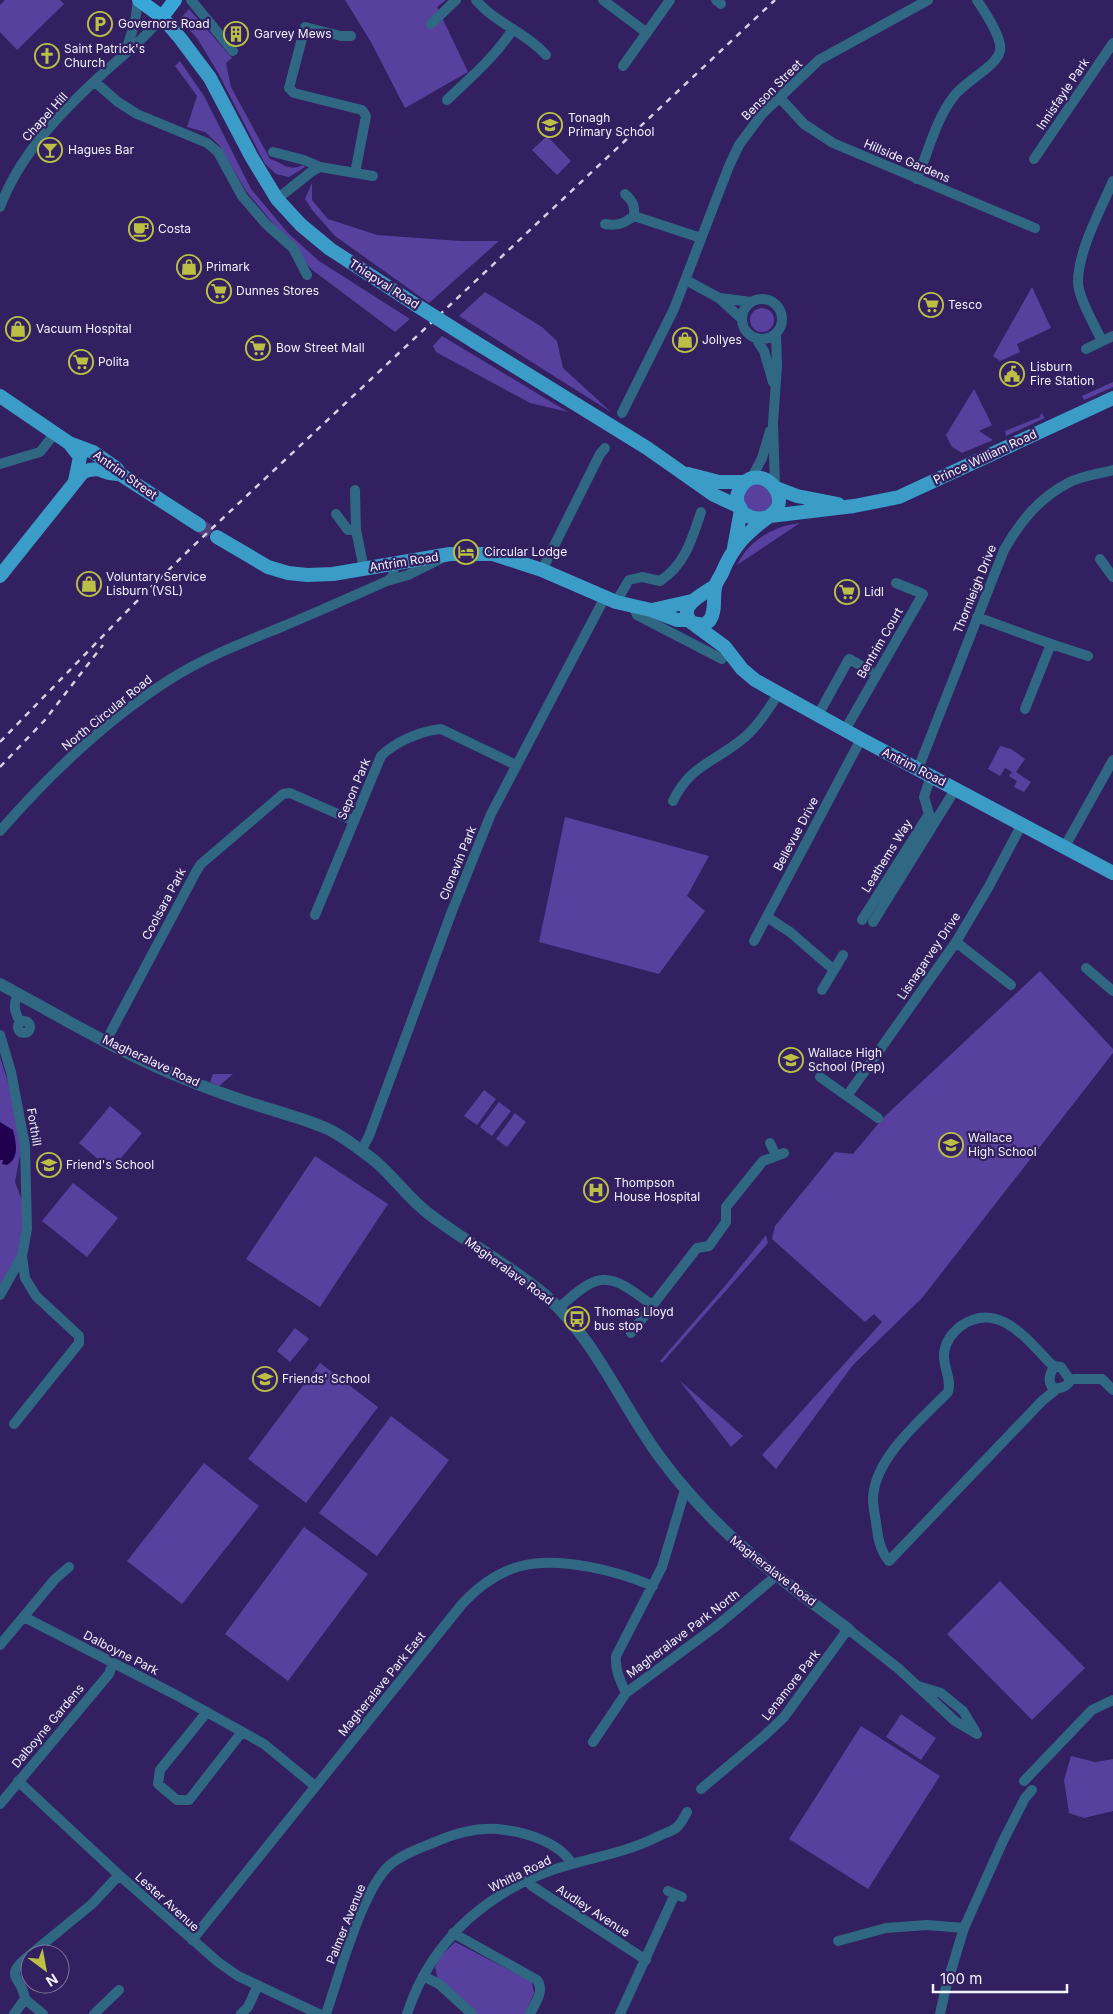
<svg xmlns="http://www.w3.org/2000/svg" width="1113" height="2014" font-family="Inter,sans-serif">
<rect width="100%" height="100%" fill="#322060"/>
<!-- green -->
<path fill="#58409e" d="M5 0H60L64 4 17 50 0 32V5Z
M345 0H446L437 7 468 72 405 108 371 42Z
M189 9 232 58 226 63 231 87 270 159C284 163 287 172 303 165L305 167 289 177 276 174 265 164 217 71 197 38 185 25 182 17Z
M180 61 204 96 251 189 288 233 319 261 410 319 395 332 311 269 246 191 219 145 205 132 187 127 197 96 175 66Z
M547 136 571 161 557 175 532 150Z
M312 183V200L328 219 377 235 460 241H499L429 303 335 236 313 211 305 199Z
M1032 287 1051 328 1017 344 1020 352 1000 361 993 356Z
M485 292 542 327 557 341 563 368 611 412 459 316Z
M750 320a12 12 0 1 1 24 0a12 12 0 1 1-24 0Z
M442 336 568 412 530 403 436 352 433 346Z
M1113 382V387L1084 400 1082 396Z
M974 389 992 425 979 431 993 440 962 453 952 447 946 435Z
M1041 413 1045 418 1006 436 1005 431 1040 417Z
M758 482 773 494C771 515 762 515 745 508 742 490 742 490 758 482Z
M800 523 737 565C749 540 774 526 800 523Z
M1000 746 1011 749 1025 759 1016 772 1031 782 1024 792 1014 787 1017 781 1009 776 1012 772 1005 768 1000 776 988 769Z
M565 817 709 856 687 896 705 911 659 974 539 942Z
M1040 971 1113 1049V1053L922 1298 853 1365 776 1469 762 1455 882 1322 874 1314 865 1322 772 1239 775 1226 835 1152 853 1154 883 1118Z
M0 1057 11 1092 22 1145 15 1182 23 1203 25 1228 20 1255 0 1288Z
M213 1074H233L219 1086 210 1082Z
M484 1090 496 1099 477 1125 464 1116Z
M499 1102 511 1111 492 1136 480 1127Z
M110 1106 142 1133 111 1170 79 1143Z
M515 1113 526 1122 507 1147 496 1139Z
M315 1156 388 1204 320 1307 246 1259Z
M73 1183 118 1218 87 1257 42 1221Z
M766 1235 768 1243 662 1363 660 1361 725 1286Z
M295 1328 309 1339 290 1362 277 1351Z
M320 1363 378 1407 306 1503 248 1459Z
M679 1380 743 1436 731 1447Z
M391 1416 449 1460 377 1556 319 1513Z
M204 1463 259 1506 182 1604 127 1561Z
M304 1527 368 1574 288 1681 225 1634Z
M1000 1581 1085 1668 1032 1720 947 1634Z
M901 1714 936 1738 921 1760 886 1737Z
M861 1726 940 1776 868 1889 789 1839Z
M1071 1756 1095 1762 1113 1759V1811L1084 1818 1069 1813 1064 1780Z
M455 1942 532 1982 534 1993 525 2014H475L438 1980 435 1967 440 1957Z"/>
<!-- water -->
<path fill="#210050" d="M0 1122 13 1130C16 1142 20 1158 7 1165L2 1164 3 1160H0Z"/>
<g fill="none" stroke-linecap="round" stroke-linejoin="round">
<!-- primary-tunnel -->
<path stroke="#4f4077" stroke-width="14" stroke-dasharray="14 7" stroke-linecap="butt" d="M199 525 217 537"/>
<!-- minor -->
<path stroke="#306782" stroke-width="10" d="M191 0 233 51
M476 0C495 23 527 33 546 55
M603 0 647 33
M716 0 721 4
M431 24 456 0
M351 36H341L305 27 289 88 294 93 362 110 366 116 355 173
M125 54 135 22 138 0
M623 66 670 0
M95 82 118 102 137 114 207 143 218 152 242 196 266 224 293 248 307 275
M780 98 804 124 833 143 1035 228
M447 100C471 77 495 57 513 29
M273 152 304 160 320 167
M1034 159 1113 43
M917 179C928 152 936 119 954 96 964 82 997 66 1000 51 1003 38 984 11 977 0
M277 199 311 172 320 167 373 176
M0 207C19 156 59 114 99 77 120 57 144 40 162 17
M634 216 701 238
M605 224C618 226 623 224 634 216 635 206 633 201 625 194
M686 280 719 298 742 319
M720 298 751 302
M742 319a20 20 0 1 1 40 0a20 20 0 1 1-40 0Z
M756 339 764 351 773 382
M1102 341C1095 326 1077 296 1078 280 1079 249 1101 209 1113 181
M1086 349 1113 336
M622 413 674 309 729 166 739 145 762 114 819 60 928 0
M0 464 40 452 55 433
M751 479 762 458 770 431
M775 486 773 423 777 366 776 334
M355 490 356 530 364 569
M336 514 348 530H356
M1100 559 1113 577
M542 570 600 454 605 448
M387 581 408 575 442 558
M616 602 629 580 642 577 660 581C685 565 692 539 701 512
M633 606 637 615 722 659
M977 617 1051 644 1088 656
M1025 709 1051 644
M818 715 849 659 869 670
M845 730 923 594 896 583
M918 769 1004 550C1020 522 1039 498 1068 483 1081 476 1099 474 1113 470
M673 801C690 766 712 763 740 741 757 728 767 711 779 693
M0 831C49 775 106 720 169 680 203 658 242 643 279 628 315 613 351 597 387 581L393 576 394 565
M1064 848 1113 760
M315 915 381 756C395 742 420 731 441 729L516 765
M767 917 790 932 834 970
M862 920 929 814 924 797 931 776
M873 922 956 788
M754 941 861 739
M956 942 1011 985
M1086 968 1113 991
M822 990 843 955
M18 994C13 1006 14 1010 20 1022
M18 1027a6 6 0 1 1 12 0a6 6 0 1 1-12 0Z
M0 1035 11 1072 25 1146 27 1229 22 1256 0 1295
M106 1041 197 870 201 864 283 794 290 793 354 821
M820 1077 878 1118
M847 1096 956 942 988 888 1022 824
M770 1143 776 1156
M361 1151 369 1136 452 911 491 814 605 597
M559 1308C601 1269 609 1273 652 1305
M631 1333 697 1248 709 1246 726 1222V1207L763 1161 784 1153
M1054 1366C1050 1374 1047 1381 1053 1388 1059 1389 1068 1387 1070 1380L1061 1367 1054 1366 1050 1363C1027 1339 997 1300 961 1326 953 1332 945 1342 944 1354 943 1368 952 1378 948 1392 921 1420 874 1458 873 1499 873 1507 875 1515 876 1522 878 1537 879 1549 889 1561L1042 1401 1058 1388
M1070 1380 1074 1379H1102L1113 1390
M14 1424 79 1343V1336L36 1296 25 1278 22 1256
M24 1617 176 1695 264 1744 315 1786
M0 1645 55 1579 69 1567
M918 1686 941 1693 963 1711 975 1731
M626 1693C620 1680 615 1671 616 1656L662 1567 685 1490
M207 1712 160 1770 158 1784 177 1800H189L242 1732
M593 1742 626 1693 719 1624 776 1576
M18 1781 119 1875 218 1962 238 1976 319 2014
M1024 1781 1092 1710 1113 1700
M701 1789 764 1736 784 1717 848 1629 899 1669 955 1721 977 1734
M0 1804 109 1674 113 1663
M527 1881 532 1886 646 1960
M668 1891 682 1897
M453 1933 537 1980C545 1991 535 2003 530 2014
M192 1940 463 1603C479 1586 498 1572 521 1566 560 1556 617 1571 653 1586
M838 1941 886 1928 927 1925 964 1928
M31 1954 92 1904 119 1875
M423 1976 439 1984 472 2014
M25 1999 43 2014
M14 2014 25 1999C22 1975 1 1978 30 1955
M94 2014 119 1990
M241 2014 248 2007 258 1985
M326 2014C338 1979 363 1886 391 1864 403 1854 420 1848 435 1842 458 1832 481 1826 505 1830 528 1833 560 1843 572 1864
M407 2014C432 1937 494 1885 572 1864 601 1856 628 1851 655 1838 662 1834 670 1832 676 1828 681 1824 684 1818 687 1812
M620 2014 675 1894
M940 2014 946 1987 964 1928 1003 1841 1025 1798 1032 1790"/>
<!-- tertiary -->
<path stroke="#306782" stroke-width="12" d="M0 984C61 1017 121 1053 185 1079 214 1091 243 1101 273 1110 291 1116 312 1121 330 1130 345 1138 361 1150 375 1161 394 1177 409 1199 429 1214 467 1243 510 1265 546 1296 595 1339 621 1404 659 1456 714 1531 774 1575 848 1629"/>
<!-- primary -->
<path stroke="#3b9cc7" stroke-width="14" d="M162 17 180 38 210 78 251 156 277 199 301 225 330 249 416 305
M475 342 647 448 714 495 740 507
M0 396 69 443 93 452 116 468 120 474 199 525
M69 443 80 457 75 481
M688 474 719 482H745
M776 488 797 496 838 504
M770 516 854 506 899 497 1113 398
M217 537 268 567 288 573 307 575 333 574 450 554H493L542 570 616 602 651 610 677 620H689
M734 548 741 510
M0 576 83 472C104 465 100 474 117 474
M715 586C704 594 675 606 692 623L704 625 710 620C716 610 713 598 715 587 716 582 720 577 722 573 733 546 747 532 771 515 794 498 762 463 743 484 740 488 737 493 737 498 737 514 751 520 764 518
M652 610 692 601
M695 625 725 647 742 669 755 680 861 739 1113 873"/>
<!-- trunk -->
<path stroke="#38a6d6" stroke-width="14" d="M139 0 162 17 175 0"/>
<!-- rail -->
<path stroke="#d4d0e2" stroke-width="2.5" stroke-dasharray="6 6" stroke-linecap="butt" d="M0 742 132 606 189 550 775 0
M0 767 44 721 103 645"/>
<!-- primary-bridge -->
<path stroke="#3b9cc7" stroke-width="14" d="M416 305 475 342"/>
</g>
<!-- icons -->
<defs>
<symbol id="parking-ring" viewBox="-11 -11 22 22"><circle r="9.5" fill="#322060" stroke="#bbc044" stroke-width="1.5"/><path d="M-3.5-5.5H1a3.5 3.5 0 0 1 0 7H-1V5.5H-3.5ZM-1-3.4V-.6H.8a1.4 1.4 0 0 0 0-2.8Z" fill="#bbc044"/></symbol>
<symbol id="building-ring" viewBox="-11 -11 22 22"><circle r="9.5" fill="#322060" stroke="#bbc044" stroke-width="1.5"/><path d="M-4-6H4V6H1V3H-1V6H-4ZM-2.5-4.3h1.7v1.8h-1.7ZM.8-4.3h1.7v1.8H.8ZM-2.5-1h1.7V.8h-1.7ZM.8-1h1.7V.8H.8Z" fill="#bbc044"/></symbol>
<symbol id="church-ring" viewBox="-11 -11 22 22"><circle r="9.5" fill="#322060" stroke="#bbc044" stroke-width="1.5"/><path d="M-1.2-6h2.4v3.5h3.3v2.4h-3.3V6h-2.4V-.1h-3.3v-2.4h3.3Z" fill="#bbc044"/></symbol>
<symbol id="school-ring" viewBox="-11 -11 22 22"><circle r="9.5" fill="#322060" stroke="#bbc044" stroke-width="1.5"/><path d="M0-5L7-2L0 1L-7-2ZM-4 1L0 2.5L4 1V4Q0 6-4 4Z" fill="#bbc044"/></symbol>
<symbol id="bar-ring" viewBox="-11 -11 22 22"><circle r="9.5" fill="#322060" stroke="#bbc044" stroke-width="1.5"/><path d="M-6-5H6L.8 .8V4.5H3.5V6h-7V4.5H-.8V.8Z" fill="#bbc044"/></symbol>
<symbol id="cafe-ring" viewBox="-11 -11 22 22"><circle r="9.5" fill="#322060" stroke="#bbc044" stroke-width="1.5"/><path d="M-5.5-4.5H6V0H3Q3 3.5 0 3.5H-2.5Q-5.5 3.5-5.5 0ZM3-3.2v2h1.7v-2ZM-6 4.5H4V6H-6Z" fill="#bbc044"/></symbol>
<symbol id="shop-ring" viewBox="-11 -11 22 22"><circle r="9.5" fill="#322060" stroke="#bbc044" stroke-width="1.5"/><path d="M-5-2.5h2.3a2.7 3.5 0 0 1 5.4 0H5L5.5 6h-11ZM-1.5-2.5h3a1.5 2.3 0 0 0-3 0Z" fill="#bbc044"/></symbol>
<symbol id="supermarket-ring" viewBox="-11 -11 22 22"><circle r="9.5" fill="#322060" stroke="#bbc044" stroke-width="1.5"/><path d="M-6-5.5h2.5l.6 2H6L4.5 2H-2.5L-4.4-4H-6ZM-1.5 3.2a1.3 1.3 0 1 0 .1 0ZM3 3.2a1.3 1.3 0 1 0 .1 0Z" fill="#bbc044"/></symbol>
<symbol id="civic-ring" viewBox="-11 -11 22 22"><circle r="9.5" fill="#322060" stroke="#bbc044" stroke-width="1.5"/><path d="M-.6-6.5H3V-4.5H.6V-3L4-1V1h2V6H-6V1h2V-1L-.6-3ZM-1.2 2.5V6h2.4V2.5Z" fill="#bbc044"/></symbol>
<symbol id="hotel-ring" viewBox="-11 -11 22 22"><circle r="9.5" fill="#322060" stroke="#bbc044" stroke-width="1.5"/><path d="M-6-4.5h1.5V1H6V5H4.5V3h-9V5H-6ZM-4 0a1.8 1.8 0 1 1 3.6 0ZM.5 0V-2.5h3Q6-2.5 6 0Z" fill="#bbc044"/></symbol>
<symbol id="hospital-ring" viewBox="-11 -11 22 22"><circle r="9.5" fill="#322060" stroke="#bbc044" stroke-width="1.5"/><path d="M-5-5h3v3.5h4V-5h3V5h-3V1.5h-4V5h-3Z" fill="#bbc044"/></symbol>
<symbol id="bus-ring" viewBox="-11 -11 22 22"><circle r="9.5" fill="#322060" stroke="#bbc044" stroke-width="1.5"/><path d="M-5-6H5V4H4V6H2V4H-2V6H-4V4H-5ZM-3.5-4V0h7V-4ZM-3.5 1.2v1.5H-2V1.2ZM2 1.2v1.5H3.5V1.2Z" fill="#bbc044"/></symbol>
</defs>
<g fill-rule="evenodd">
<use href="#parking-ring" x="86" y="10" width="28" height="28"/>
<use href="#building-ring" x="222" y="20" width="28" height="28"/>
<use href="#church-ring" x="33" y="42" width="28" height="28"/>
<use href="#school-ring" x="536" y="111" width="28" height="28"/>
<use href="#bar-ring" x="36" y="136" width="28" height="28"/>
<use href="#cafe-ring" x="127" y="215" width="28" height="28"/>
<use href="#shop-ring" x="175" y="253" width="28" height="28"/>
<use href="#supermarket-ring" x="205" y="277" width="28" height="28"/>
<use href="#supermarket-ring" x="917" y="291" width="28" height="28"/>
<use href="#shop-ring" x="4" y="315" width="28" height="28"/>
<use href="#shop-ring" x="671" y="326" width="28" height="28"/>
<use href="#supermarket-ring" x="244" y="334" width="28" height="28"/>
<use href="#supermarket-ring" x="67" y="348" width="28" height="28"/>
<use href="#civic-ring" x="998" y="360" width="28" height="28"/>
<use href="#hotel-ring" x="452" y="538" width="28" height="28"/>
<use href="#shop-ring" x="75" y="570" width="28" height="28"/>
<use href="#supermarket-ring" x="833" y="578" width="28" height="28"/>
<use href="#school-ring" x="777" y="1046" width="28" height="28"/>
<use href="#school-ring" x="937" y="1131" width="28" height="28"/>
<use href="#school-ring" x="35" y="1151" width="28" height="28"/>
<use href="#hospital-ring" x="582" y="1176" width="28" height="28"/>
<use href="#bus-ring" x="563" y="1305" width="28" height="28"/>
<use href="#school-ring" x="251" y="1365" width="28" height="28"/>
</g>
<g text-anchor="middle" stroke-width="4.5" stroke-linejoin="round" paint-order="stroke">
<!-- poi labels -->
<g font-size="12" fill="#f3f2fb" stroke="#322060" text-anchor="start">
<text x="118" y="28">Governors Road</text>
<text x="254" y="38">Garvey Mews</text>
<text x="64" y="53">Saint Patrick's<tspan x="64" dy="14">Church</tspan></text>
<text x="568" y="122">Tonagh<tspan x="568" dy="14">Primary School</tspan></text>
<text x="68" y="154">Hagues Bar</text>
<text x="158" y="233">Costa</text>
<text x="206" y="271">Primark</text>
<text x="236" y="295">Dunnes Stores</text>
<text x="948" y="309">Tesco</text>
<text x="36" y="333">Vacuum Hospital</text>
<text x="702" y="344">Jollyes</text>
<text x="276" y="352">Bow Street Mall</text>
<text x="98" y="366">Polita</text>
<text x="1030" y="371">Lisburn<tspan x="1030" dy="14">Fire Station</tspan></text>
<text x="484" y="556">Circular Lodge</text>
<text x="106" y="581">Voluntary Service<tspan x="106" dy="14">Lisburn (VSL)</tspan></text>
<text x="864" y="596">Lidl</text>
<text x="808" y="1057">Wallace High<tspan x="808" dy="14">School (Prep)</tspan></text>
<text x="968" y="1142">Wallace<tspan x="968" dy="14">High School</tspan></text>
<text x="66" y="1169">Friend's School</text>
<text x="614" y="1187">Thompson<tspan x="614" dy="14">House Hospital</tspan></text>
<text x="594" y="1316">Thomas Lloyd<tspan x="594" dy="14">bus stop</tspan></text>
<text x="282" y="1383">Friends' School</text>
</g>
<!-- street labels -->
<g font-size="12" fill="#f3f2fb" stroke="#322060">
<text transform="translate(772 90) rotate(-45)" y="4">Benson Street</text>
<text transform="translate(1063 94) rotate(-56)" y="4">Innisfayle Park</text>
<text transform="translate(45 117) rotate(-48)" y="4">Chapel Hill</text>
<text transform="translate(907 161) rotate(23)" y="4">Hillside Gardens</text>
<text transform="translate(384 284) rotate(33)" y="4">Thiepval Road</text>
<text transform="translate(985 457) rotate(-25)" y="4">Prince William Road</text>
<text transform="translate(125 475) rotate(35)" y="4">Antrim Street</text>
<text transform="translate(404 562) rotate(-9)" y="4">Antrim Road</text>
<text transform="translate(975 589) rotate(-68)" y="4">Thornleigh Drive</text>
<text transform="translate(880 643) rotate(-60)" y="4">Bentrim Court</text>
<text transform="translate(107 713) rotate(-39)" y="4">North Circular Road</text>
<text transform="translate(914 767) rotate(27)" y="4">Antrim Road</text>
<text transform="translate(354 789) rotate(-67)" y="4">Sepon Park</text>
<text transform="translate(796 834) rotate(-62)" y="4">Bellevue Drive</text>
<text transform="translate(887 856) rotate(-58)" y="4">Leathems Way</text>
<text transform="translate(458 863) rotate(-68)" y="4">Clonevin Park</text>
<text transform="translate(164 904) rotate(-62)" y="4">Coolsara Park</text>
<text transform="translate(929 956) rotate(-56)" y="4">Lisnagarvey Drive</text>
<text transform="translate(151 1061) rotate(25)" y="4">Magheralave Road</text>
<text transform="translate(34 1127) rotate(81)" y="4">Forthill</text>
<text transform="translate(509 1271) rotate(36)" y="4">Magheralave Road</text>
<text transform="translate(773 1571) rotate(38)" y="4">Magheralave Road</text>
<text transform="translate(683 1634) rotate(-37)" y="4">Magheralave Park North</text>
<text transform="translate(121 1653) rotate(27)" y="4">Dalboyne Park</text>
<text transform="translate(382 1684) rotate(-51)" y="4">Magheralave Park East</text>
<text transform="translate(791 1685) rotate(-52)" y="4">Lenamore Park</text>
<text transform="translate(48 1726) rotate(-50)" y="4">Dalboyne Gardens</text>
<text transform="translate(520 1874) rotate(-26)" y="4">Whitla Road</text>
<text transform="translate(167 1902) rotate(42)" y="4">Lester Avenue</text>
<text transform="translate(593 1911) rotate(33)" y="4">Audley Avenue</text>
<text transform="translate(346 1924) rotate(-68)" y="4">Palmer Avenue</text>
</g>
</g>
<!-- north arrow -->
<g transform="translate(45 1969) rotate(148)"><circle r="24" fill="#322060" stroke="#7f749e"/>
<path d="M0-4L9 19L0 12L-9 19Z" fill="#bbc044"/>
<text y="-8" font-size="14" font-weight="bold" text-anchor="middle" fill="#f3f2fb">N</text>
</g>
<!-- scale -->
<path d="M933 1984v8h134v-8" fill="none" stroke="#f3f2fb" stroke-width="2.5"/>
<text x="940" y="1984" font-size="15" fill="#f3f2fb" stroke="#322060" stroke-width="4" paint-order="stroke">100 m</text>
</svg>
